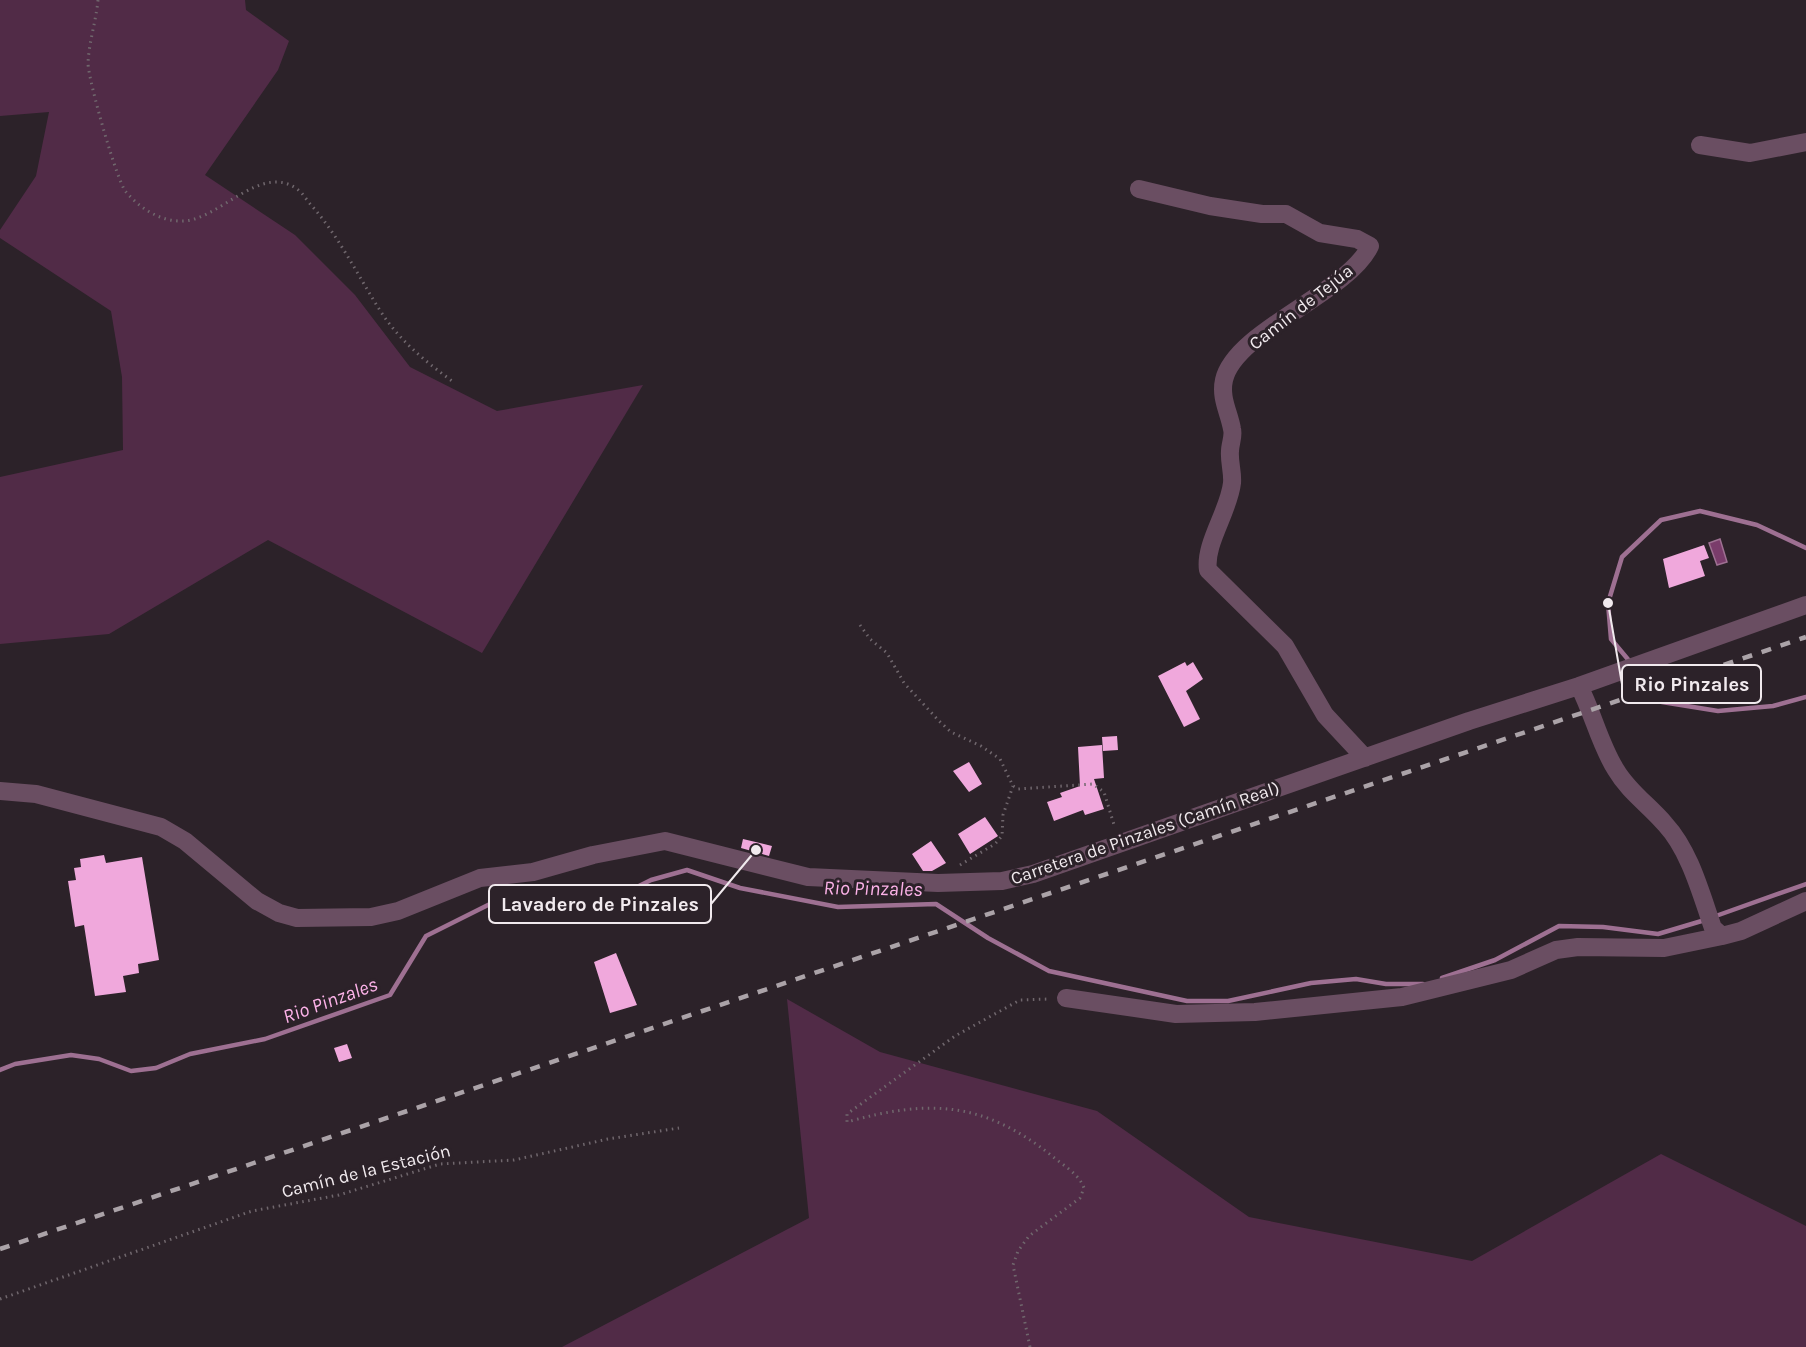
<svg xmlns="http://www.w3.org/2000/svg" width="1806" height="1347" font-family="Karla,sans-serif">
<rect width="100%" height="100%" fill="#2c2229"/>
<!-- green -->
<path fill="#512b47" d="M0 0H245L246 10 289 41 278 70 205 175 295 235 355 295 410 367 497 411 643 385 482 653 268 540 109 634 0 644V477L123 450 122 377 111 311 0 238V230L36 176 49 112 0 116Z
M787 999 880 1052 1097 1111 1249 1217 1472 1261 1661 1154 1806 1226V1347H562L809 1218Z"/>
<!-- water -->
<path fill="#7a3c6b" stroke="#9e7092" stroke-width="1.5" d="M1720 539 1727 562 1717 565 1709 543Z"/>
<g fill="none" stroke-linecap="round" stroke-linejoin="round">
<!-- stream -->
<path stroke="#9e7092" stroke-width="4.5" d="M1631 663 1611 639 1608 603 1622 557 1661 520 1700 511 1757 525 1806 548
M1636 669 1662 702 1718 711 1773 706 1806 697
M1713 917 1806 884
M1442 978 1495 960 1559 926 1603 927 1658 934 1705 920
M0 1070 15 1064 71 1055 99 1059 131 1071 156 1068 190 1054 265 1039 390 995 426 936 500 899 558 888 617 897 651 880 687 870 740 888 838 907 936 904 988 938 1049 971 1187 1001H1228L1311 983 1356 979 1386 984H1423"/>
</g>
<!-- building -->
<path fill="#f0a8dc" d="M1704 545 1709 558 1700 561 1705 576 1669 588 1663 559Z
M1185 662 1187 666 1193 662 1203 679 1186 691 1200 719 1184 727 1158 676Z
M1117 736 1118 750 1103 751 1102 737Z
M1102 745 1104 778 1094 779 1104 809 1085 815 1083 810 1054 821 1047 802 1062 797 1060 793 1080 786 1078 747Z
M969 762 982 784 969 792 953 771Z
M985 817 998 836 970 854 958 834Z
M743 839 772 846 769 856 741 848Z
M931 841 946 863 932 871H923L912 854Z
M104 855 106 863 142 857 159 960 138 964 139 973 123 976 126 992 95 996 84 925 75 927 68 881 76 880 74 868 81 867 80 859Z
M616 953 637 1005 610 1013 594 962Z
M347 1044 352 1058 339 1062 334 1048Z"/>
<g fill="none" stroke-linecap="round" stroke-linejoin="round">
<!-- path -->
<path stroke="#70676d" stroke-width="3" stroke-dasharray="1.5 4.5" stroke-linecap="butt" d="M98 0C96 21 89 42 88 63 88 79 117 182 126 192 140 208 159 221 181 221 218 222 260 162 297 189 303 193 307 201 312 206 340 238 358 276 381 312 400 341 425 361 452 381
M860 625 870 639 887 653 904 683 939 721 951 732 981 746 1000 759 1013 786 1018 789 1093 784 1104 792 1115 828
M960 865 995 844 1002 836 1003 815 1013 786
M0 1299 252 1211 339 1195 440 1164 514 1160 608 1139 679 1128
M1030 1347 1013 1265 1018 1251 1029 1236 1080 1198 1084 1188C1079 1174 1064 1166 1052 1156 983 1101 929 1099 847 1122V1114L955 1036 1020 1000 1049 999"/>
<!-- minor -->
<path stroke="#6a4e62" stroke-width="18" d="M1700 145 1750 153 1806 142
M1139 189 1210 206 1262 214H1286L1320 233 1357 239 1370 246C1348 293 1235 331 1224 380 1220 398 1229 412 1232 429 1234 436 1230 444 1230 451 1229 462 1233 472 1232 483 1229 511 1204 544 1208 570L1285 646 1325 715 1365 758
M1579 686C1593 713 1600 745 1616 770 1629 792 1649 805 1665 824 1690 851 1701 894 1713 928L1722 936 1741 931 1806 901
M0 791 36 794 161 827 185 841 257 901 279 913 297 918 371 917 398 911 480 878 533 872 593 855 665 841 808 877 938 883 1002 881 1033 874 1469 721 1579 686 1806 605
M1066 998 1176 1014 1255 1012 1402 997 1511 970 1556 950 1578 947 1664 948 1722 936"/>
<!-- rail -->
<path stroke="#aba3a8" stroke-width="4.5" stroke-dasharray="10 10" stroke-linecap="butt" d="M0 1249 1806 637"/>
</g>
<g text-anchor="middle" stroke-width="6" stroke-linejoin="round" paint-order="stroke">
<!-- street labels -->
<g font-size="18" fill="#f1eaee" stroke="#2c2229">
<text transform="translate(1301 307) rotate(-38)" y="6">Camín de Tejúa</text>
<text transform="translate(1145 833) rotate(-19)" y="6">Carretera de Pinzales (Camín Real)</text>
<text transform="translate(366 1171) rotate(-14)" y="6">Camín de la Estación</text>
</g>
<!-- water labels -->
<g font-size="20" font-style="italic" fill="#fcb2e8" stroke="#2c2229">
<text transform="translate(873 888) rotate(1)" y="7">Rio Pinzales</text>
<text transform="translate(330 1000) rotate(-20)" y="7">Rio Pinzales</text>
</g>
</g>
<!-- callouts -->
<path fill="none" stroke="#f1eaee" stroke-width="2" d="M1608 603L1622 684M756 850L711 904"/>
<g fill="#f1eaee" stroke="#2c2229" stroke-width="2">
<circle cx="1608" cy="603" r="6"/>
<circle cx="756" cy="850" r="6"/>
</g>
<g fill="#2c2229" stroke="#f1eaee" stroke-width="2">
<rect x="1622" y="665" width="139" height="38" rx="6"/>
<rect x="489" y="885" width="222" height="38" rx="6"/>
</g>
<g font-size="20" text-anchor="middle" font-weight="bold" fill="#f1eaee">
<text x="1692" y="691">Rio Pinzales</text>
<text x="600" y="911">Lavadero de Pinzales</text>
</g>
</svg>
